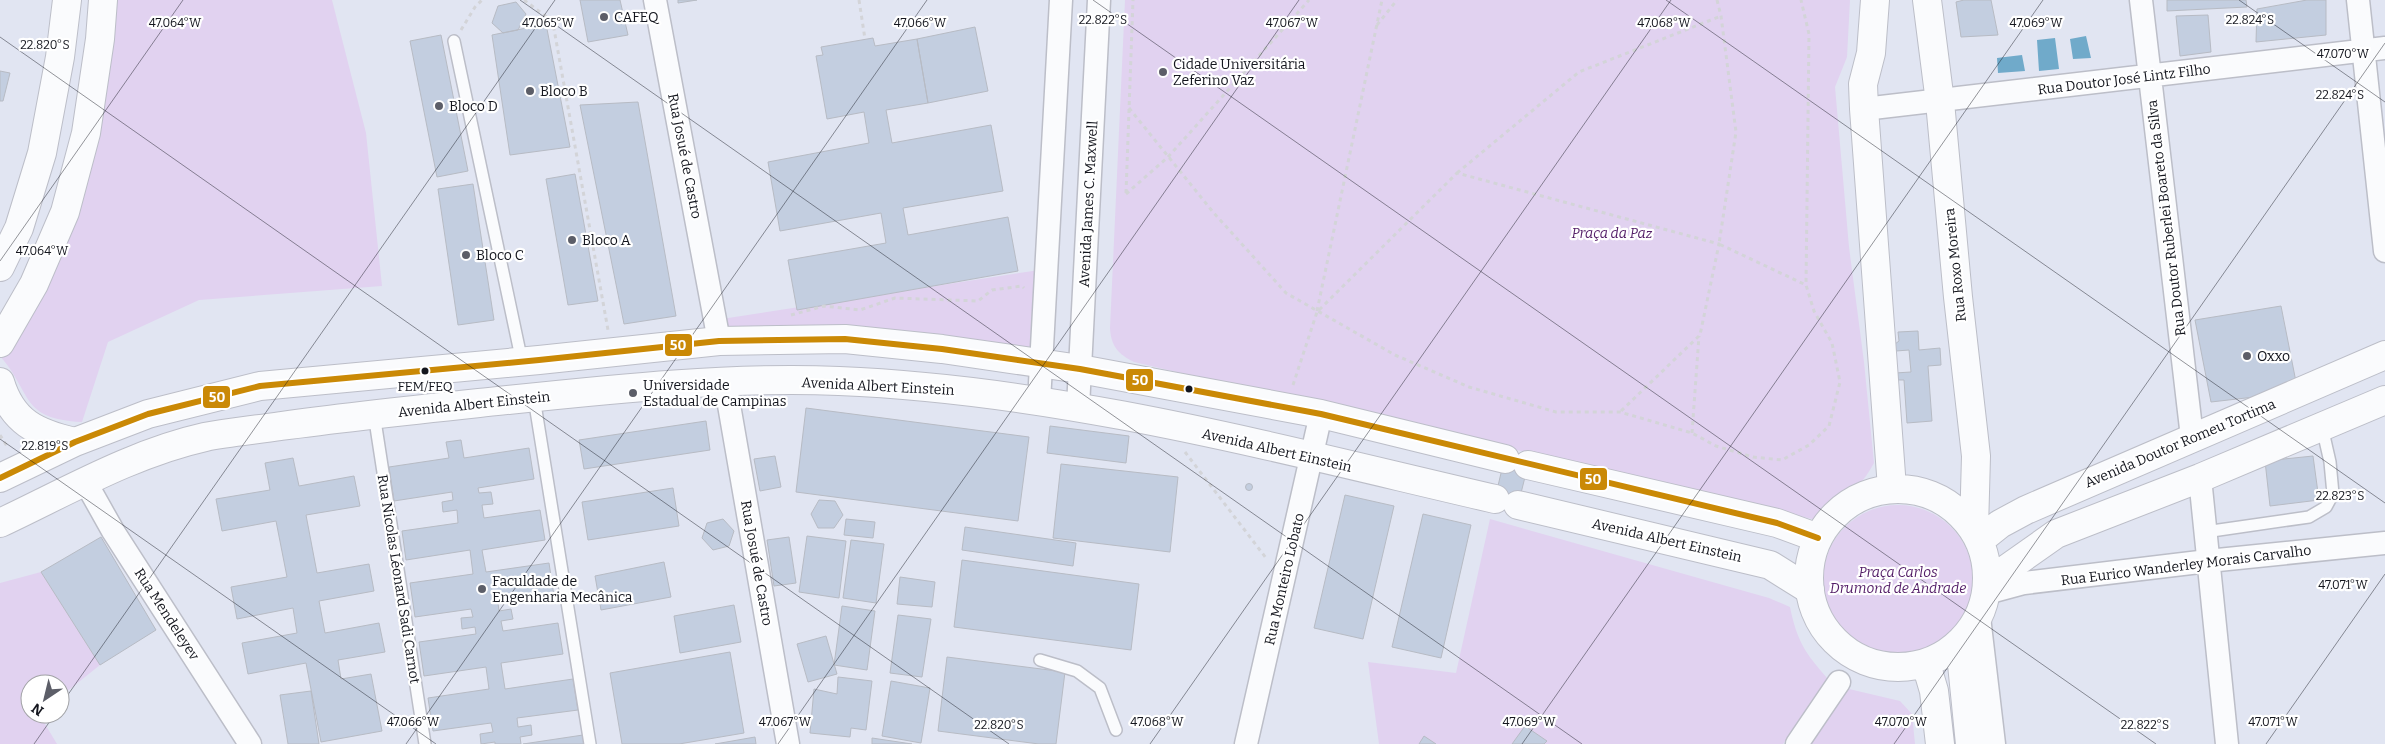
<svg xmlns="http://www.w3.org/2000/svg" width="2385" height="744" font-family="Bitter,serif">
<rect width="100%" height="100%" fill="#e1e5f2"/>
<!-- green -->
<path fill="#e1d2f0" d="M103 0H332L366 133 382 286 199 300 108 342 82 422C20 419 33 394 0 356L65 212Z
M1125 0H1850L1847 57 1835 87 1849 247 1864 362 1874 463C1862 486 1839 508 1816 520L1612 471 1398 424 1134 362C1118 354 1111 346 1110 328Z
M1046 269 1041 364 719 341 715 320Z
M1823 580a75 75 0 1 1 150 0a75 75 0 1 1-150 0Z
M1490 519 1769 598 1790 607C1797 641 1805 653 1828 679L1783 744H1379L1368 662 1456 673Z
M41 572 100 665 60 697V684H30V714H39L57 744H0V583Z
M1849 689 1900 701 1912 714 1915 744H1809Z"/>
<!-- water -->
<path fill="#70aaca" d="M2086 36 2091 58 2073 59 2070 39Z
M2055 38 2059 69 2039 71 2037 40Z
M2022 55 2025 71 1998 73 1997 58Z"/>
<!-- building -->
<path fill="#c3cee0" stroke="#b7bbc4" d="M580 0H620L628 35 588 42Z
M678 0H697L678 3Z
M1964 0H1991L1998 35 1961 37 1956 2Z
M2167 0H2246L2247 7 2167 11Z
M2307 0H2326V35L2256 42 2257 9Z
M516 2 526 14 518 30 503 33 492 23 498 6Z
M2208 15 2211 52 2180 56 2176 16Z
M546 24 570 147 510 155 492 35Z
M975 27 988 91 928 103 917 39Z
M441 35 468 171 437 177 410 41Z
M873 38 875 46 917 39 928 103 886 110 892 143 991 125 1003 191 903 208 908 235 1008 217 1018 271 797 310 788 260 886 243 881 213 780 231 768 162 869 143 864 112 827 119 816 56 823 55 821 47Z
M0 71 10 73 3 101H0Z
M638 102 676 316 624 324 580 105Z
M575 174 598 301 568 305 546 179Z
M473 184 494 320 458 325 438 189Z
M2281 306 2298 392 2211 402 2195 320Z
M1918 331 1919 350 1940 348 1941 365 1928 366 1932 421 1907 423 1904 380H1896L1895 373 1911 372 1909 350 1896 351 1895 344 1899 341 1898 332Z
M806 408 1029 437 1018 521 796 492Z
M706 421 710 450 584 469 579 440Z
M1050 426 1129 436 1126 463 1047 453Z
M461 440 464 458 529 448 534 479 478 488 479 493 491 492 493 504 482 505 484 518 540 510 545 540 482 550 486 572 549 563 554 596 498 603 499 611 511 609 513 619 501 621 503 631 558 623 563 654 501 663 505 689 573 679 578 710 517 718 518 727 531 725 532 735 520 737 521 744H495V742L481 744 480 734 493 732 491 723 433 731 428 698 489 689 486 667 424 676 419 642 476 634 475 627 462 629 461 618 473 617 471 609 415 617 410 583 473 574 470 550 406 560 402 531 458 523 457 510 443 512 442 502 453 500 452 492 394 501 389 467 449 458 446 442Z
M1506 452 1530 457 1516 513 1493 507Z
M775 456 781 487 760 491 754 459Z
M2313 456 2319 500 2270 506 2265 461Z
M293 458 299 486 354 476 360 506 306 515 317 573 369 564 374 591 319 601 325 633 379 623 385 652 338 660 341 679 371 674 382 731 321 742 306 663 248 674 242 643 297 633 293 608 237 619 231 587 287 577 276 521 222 531 216 499 270 490 265 463Z
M1061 464 1178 477 1170 552 1053 538Z
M1245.5 487a3.5 3.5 0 1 1 7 0a3.5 3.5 0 1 1-7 0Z
M673 488 679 526 588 540 582 502Z
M1345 495 1394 506 1363 639 1314 628Z
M819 500 835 501 843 515 834 528H818L811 514Z
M1423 514 1471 525 1441 658 1392 647Z
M723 519 734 531 729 546 713 550 702 538 707 523Z
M846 519 875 522 873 538 844 535Z
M965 527 1076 543 1073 566 962 550Z
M807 536 846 541 839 598 799 592Z
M101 537 156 630 100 665 41 572Z
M789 537 796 583 774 586 767 540Z
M851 540 884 544 876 603 843 598Z
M962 560 1139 584 1131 650 954 627Z
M664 562 671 597 601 610 595 576Z
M900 577 935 582 932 607 897 604Z
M734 605 741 642 680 653 674 616Z
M842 606 875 611 867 670 834 665Z
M898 615 931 619 922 677 890 673Z
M826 636 837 674 808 682 797 644Z
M730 652 744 733 679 744H622L610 673Z
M947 657 1065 672 1056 744H1039L938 731Z
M838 677 872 681 866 730 851 728 850 737 810 733 814 689 837 694Z
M891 681 930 688 921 743 882 736Z
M311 691 319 744H288L280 695Z
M1525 726 1547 741 1544 744H1512Z
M583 735 584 744H523Z
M1424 736 1436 744H1419Z
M755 737 756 744H715Z
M872 738 912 744H872Z"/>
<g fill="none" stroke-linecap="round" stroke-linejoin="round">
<defs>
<path id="service" d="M454 41 522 362
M534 398 590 744
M374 414 425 744
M2205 532 2309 517 2326 507 2333 494 2330 462 2322 427
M1040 660 1077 671 1100 688 1116 730"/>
<path id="minor" d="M655 0 719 341
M2141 0 2192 437
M2358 0 2385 251
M1864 109 2385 48
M725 382 788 744
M1039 402 1061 0
M1078 407 1099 0
M2200 478 2227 744
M86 483 113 531 250 744
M1987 593 2024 583 2208 561 2385 543
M1979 617 1994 744
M1246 744 1321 414
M1797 744 1839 682"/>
<path id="tertiary" d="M0 267 19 228 42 153 60 57 67 0
M0 343 34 284 65 212 86 133 100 39 103 0
M0 382C12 422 36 433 75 442
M1528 465 1777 523 1818 538
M0 478 75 442 148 414 260 386 539 360 719 341 845 339 942 349 1080 369 1321 414 1505 459
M1518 505 1770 565 1810 590
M0 523C66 492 133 453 205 437 230 432 256 430 281 426 347 417 413 410 479 403 595 391 722 376 839 381 1062 390 1279 449 1495 499"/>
<path id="secondary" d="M1875 0 1871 53 1863 84 1864 109 1892 488
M1927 0 1940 102 1958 297 1976 456 1974 529
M1809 578a89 89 0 1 1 178 0a89 89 0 1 1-178 0Z
M1980 540 2000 524 2026 510 2385 355
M1988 582 2056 534 2200 478 2385 400
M1960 644 1970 744
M1926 664 1934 691 1940 744"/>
</defs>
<!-- service casing -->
<use href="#service" stroke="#bcbec8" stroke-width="14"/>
<!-- minor casing -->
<use href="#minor" stroke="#bcbec8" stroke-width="25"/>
<!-- tertiary casing -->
<use href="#tertiary" stroke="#bcbec8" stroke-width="30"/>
<!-- secondary casing -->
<use href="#secondary" stroke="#bcbec8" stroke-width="30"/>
<!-- path -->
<path stroke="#d3d4d8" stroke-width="3" stroke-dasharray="4 4" stroke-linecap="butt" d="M524 0 548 18 554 29 608 330
M859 0 865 39
M1717 0 1721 16 1736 132 1719 244 1806 285
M1377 25 1397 0
M461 30 475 7 482 0
M1129 108 1213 212 1286 293 1395 355 1469 387 1556 412H1620L1692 433 1716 446 1753 457 1782 460 1809 445 1829 426 1840 382 1832 343 1814 311 1806 285 1809 34 1801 0
M1457 173 1579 72 1721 16
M1126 193 1133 0
M1126 194 1168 157 1309 0
M1317 311 1382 0
M791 315 824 306 860 310 895 298 978 301 992 290 1022 286 1024 288
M1293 385 1317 312 1457 173 1719 244 1700 335 1620 412
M1692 433 1699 336
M0 435 8 448
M1185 452 1266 558
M1846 662 1849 653"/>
<!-- service -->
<use href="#service" stroke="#fafbfd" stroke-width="11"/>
<!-- minor -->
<use href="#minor" stroke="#fafbfd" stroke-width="22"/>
<!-- tertiary -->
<use href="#tertiary" stroke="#fafbfd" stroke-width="28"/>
<!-- secondary -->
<use href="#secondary" stroke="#fafbfd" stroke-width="28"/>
<defs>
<path id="bus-1" d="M0 478 75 442 148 414 260 386 539 360 719 341 845 339 942 349 1080 369 1321 414 1777 523 1818 538"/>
</defs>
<!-- bus-1 casing -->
<use href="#bus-1" stroke="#fff" stroke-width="10"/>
<!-- bus-1 -->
<use href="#bus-1" stroke="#ca8906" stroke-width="6"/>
</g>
<!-- ticks -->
<path fill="none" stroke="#14161e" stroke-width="1" stroke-opacity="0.45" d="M520 0 1582 744M1093 0 2156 744M1666 0 2385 503M2239 0 2385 102M0 37 1009 744M0 261 183 0M0 439 436 744M60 706 555 0M34 744 55 714M406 744 927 0M778 744 1299 0M1150 744 1671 0M1522 744 2043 0M1894 744 2385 43M2266 744 2385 574"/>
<!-- markers -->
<g fill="#5c5e68" stroke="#fff" stroke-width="2">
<circle cx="604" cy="17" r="5"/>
<circle cx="1163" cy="72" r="5"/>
<circle cx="530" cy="91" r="5"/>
<circle cx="439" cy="106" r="5"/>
<circle cx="572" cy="240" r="5"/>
<circle cx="466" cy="255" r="5"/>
<circle cx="2247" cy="356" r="5"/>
<circle cx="633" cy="393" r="5"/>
<circle cx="482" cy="589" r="5"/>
</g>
<g fill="#14161e" stroke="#fff" stroke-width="2">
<circle cx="425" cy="371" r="4.5"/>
<circle cx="1189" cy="389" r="4.5"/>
</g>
<g text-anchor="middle" stroke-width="4.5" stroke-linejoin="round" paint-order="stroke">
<!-- bus labels -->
<g font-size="13" fill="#14161e" stroke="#fff">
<text x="425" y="391">FEM/FEQ</text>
</g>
<!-- poi labels -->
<g font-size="14" fill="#14161e" stroke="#fff" text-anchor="start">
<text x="614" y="22">CAFEQ</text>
<text x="1173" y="69">Cidade Universitária<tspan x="1173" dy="16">Zeferino Vaz</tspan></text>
<text x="540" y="96">Bloco B</text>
<text x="449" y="111">Bloco D</text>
<text x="582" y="245">Bloco A</text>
<text x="476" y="260">Bloco C</text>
<text x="2257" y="361">Oxxo</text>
<text x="643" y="390">Universidade<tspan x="643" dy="16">Estadual de Campinas</tspan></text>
<text x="492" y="586">Faculdade de<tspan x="492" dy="16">Engenharia Mecânica</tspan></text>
</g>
<!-- street labels -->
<g font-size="14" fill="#14161e" stroke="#fff">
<text transform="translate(2124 79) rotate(-7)" y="5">Rua Doutor José Lintz Filho</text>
<text transform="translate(685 156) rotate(79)" y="5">Rua Josué de Castro</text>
<text transform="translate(1088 204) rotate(-87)" y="5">Avenida James C. Maxwell</text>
<text transform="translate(2166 218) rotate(-97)" y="5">Rua Doutor Ruberlei Boareto da Silva</text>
<text transform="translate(1955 265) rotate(-96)" y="5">Rua Roxo Moreira</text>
<text transform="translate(878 386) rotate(3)" y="5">Avenida Albert Einstein</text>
<text transform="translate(474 404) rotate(-6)" y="5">Avenida Albert Einstein</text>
<text transform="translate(2180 443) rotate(-23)" y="5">Avenida Doutor Romeu Tortima</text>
<text transform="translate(1277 450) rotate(13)" y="5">Avenida Albert Einstein</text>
<text transform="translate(1667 540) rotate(13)" y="5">Avenida Albert Einstein</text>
<text transform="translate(757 563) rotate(80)" y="5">Rua Josué de Castro</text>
<text transform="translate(2186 565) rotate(-7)" y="5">Rua Eurico Wanderley Morais Carvalho</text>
<text transform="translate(399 579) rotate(81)" y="5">Rua Nicolas Léonard Sadi Carnot</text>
<text transform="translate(1284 579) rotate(-77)" y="5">Rua Monteiro Lobato</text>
<text transform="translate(167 614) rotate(57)" y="5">Rua Mendeleyev</text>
</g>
<!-- park labels -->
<g font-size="14" font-style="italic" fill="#531d67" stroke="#fff">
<text x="1612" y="238">Praça da Paz</text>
<text x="1898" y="577">Praça Carlos<tspan x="1898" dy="16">Drumond de Andrade</tspan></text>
</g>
</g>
<g font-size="12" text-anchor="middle" fill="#14161e" stroke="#fff" stroke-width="4.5" stroke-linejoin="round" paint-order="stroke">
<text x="2250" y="24">22.824°S</text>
<text x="1103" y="24">22.822°S</text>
<text x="175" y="27">47.064°W</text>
<text x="548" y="27">47.065°W</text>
<text x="920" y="27">47.066°W</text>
<text x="1292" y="27">47.067°W</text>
<text x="1664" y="27">47.068°W</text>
<text x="2036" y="27">47.069°W</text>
<text x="45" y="49">22.820°S</text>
<text x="2343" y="58">47.070°W</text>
<text x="2340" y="99">22.824°S</text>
<text x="42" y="255">47.064°W</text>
<text x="45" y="450">22.819°S</text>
<text x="2340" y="500">22.823°S</text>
<text x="2343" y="589">47.071°W</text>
<text x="413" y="726">47.066°W</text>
<text x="785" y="726">47.067°W</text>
<text x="1157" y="726">47.068°W</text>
<text x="1529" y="726">47.069°W</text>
<text x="1901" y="726">47.070°W</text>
<text x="2273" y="726">47.071°W</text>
<text x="999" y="729">22.820°S</text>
<text x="2145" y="729">22.822°S</text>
</g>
<g stroke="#fff" stroke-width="2">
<rect x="664" y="333" width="29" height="24" rx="5" fill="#ca8906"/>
<rect x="1125" y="368" width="29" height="24" rx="5" fill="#ca8906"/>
<rect x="202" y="385" width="29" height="24" rx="5" fill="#ca8906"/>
<rect x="1579" y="467" width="29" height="24" rx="5" fill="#ca8906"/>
</g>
<g font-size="14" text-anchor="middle" font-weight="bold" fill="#fff">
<text x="678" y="350">50</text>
<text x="1140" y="385">50</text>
<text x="217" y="402">50</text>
<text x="1593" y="484">50</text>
</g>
<!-- north arrow -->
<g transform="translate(45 699) rotate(215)"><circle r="24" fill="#ffffff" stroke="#a1a2a5"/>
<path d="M0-4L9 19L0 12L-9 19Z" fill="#5c5e68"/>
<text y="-8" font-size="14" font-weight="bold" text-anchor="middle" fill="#14161e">N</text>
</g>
</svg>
